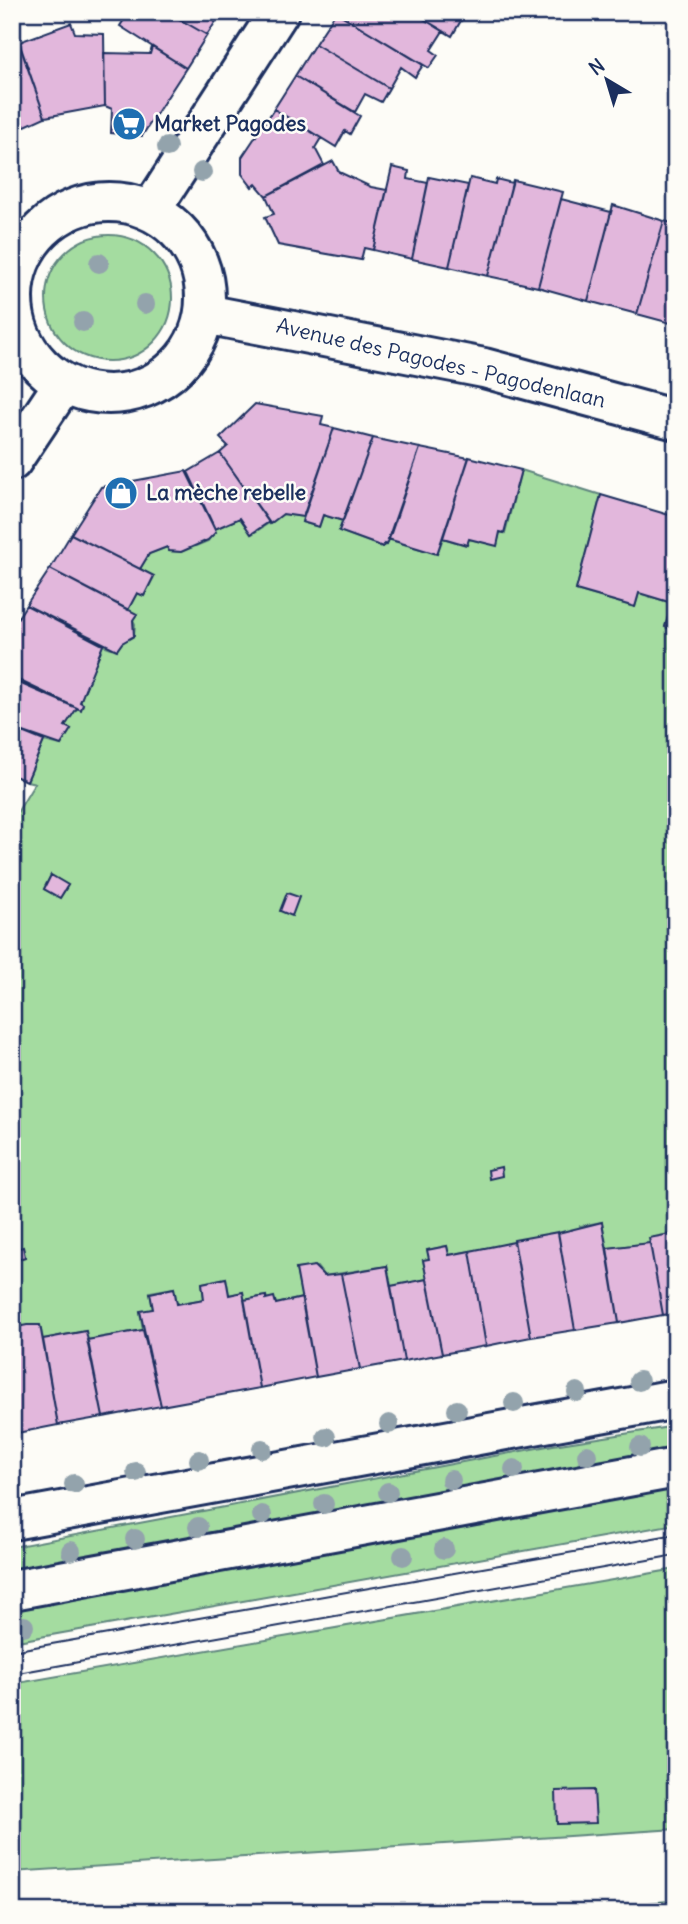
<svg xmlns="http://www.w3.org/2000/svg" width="688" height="1924" font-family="Delius,sans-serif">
<rect width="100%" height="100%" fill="#fdfcf7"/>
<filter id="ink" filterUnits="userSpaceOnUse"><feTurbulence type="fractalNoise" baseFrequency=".0143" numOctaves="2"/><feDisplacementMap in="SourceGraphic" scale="14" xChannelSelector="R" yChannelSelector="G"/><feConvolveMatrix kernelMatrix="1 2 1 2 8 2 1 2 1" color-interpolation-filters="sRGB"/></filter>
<g filter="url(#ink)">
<!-- green -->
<path fill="#a4dca0" stroke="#60867f" stroke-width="2" fill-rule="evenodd" d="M46 298a63 63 0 1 1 126 0a63 63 0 1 1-126 0Z
M521 470 601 495 576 590 635 607 639 593 672 603 665 627 676 631V1233L650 1238V1243L607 1248 602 1222 580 1226 581 1230 449 1255 447 1246 428 1250 429 1259 423 1260 427 1279 391 1286 387 1266 324 1276 317 1267 296 1269 302 1298 276 1304 265 1296 244 1300 243 1292 229 1295 226 1278 202 1283 204 1299 177 1304 174 1288 150 1292 153 1309 140 1312 143 1330 87 1340 85 1331 43 1339 40 1325 12 1328V1261L25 1257 23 1247 12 1250V821L35 783 27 781 44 741 61 745 71 729 65 726 77 708 81 709 83 704 80 702 103 645 117 650 122 643 134 635 135 624 128 610 137 593 144 596 154 577 140 569 149 554 167 547 169 551 181 552 208 541 215 529 240 518 252 534 283 514 303 517 302 522 319 527 323 515 343 521 339 531 382 547 387 545 388 539 437 554 443 538 466 545 469 539 497 545 500 532 505 533ZM51 875 68 885 60 898 44 889Z
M676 1426V1454L12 1576V1547L553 1445Z
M676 1483V1524L12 1642V1605Z
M676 1569V1829L12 1872V1684Z
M676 1900V1912H649V1903Z"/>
<!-- building -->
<path fill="#e2b7dc" stroke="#1b2f5e" stroke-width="2" d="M129 12H167L207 35 186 68 120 26Z
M167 12H222L207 35Z
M336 12H412L443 31 431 50 438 55 429 68Z
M336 12 423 65 415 77 401 67 389 88 315 44Z
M412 12H466L452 36Z
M71 23 75 33 104 34 105 106 45 117 19 42Z
M12 24 45 117 12 132Z
M315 44 389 88 381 102 365 94 355 112 295 76Z
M152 47 186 68 142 136 111 133 112 109 105 106 104 53 150 54Z
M295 76 360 116 350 134 345 131 336 147 274 109Z
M274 109 321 138 315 148 324 165 266 196 256 184 252 187 242 174V157Z
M333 161 339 172 371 187 387 190 373 250 364 248 361 260 278 245 265 217 274 214 266 196Z
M392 167 409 171 408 179 428 183 412 259 373 250Z
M429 177 468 185 449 267 412 259Z
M470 178 495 184 496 179 512 183 488 276 449 267Z
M513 180 563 192 538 287 488 276Z
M561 199 611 212 588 301 538 287Z
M613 205 664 221 637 314 588 301Z
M664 221 676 224 674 324 637 314Z
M255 404 323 416 321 425 334 428 303 517 283 514 270 524 220 453 228 446 220 438Z
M334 428 373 438 343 521 323 515 319 527 302 522Z
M373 438 420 448 387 545 384 544 383 547 339 531Z
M420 448 469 458 437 554 388 539Z
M220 453 269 522 251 534 240 518 215 529 188 472Z
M469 457 521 470 504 533 500 532 497 546 469 539 467 545 443 538Z
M186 471 216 532 208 540 181 552 169 551 167 547 149 554 140 569 71 534 101 487Z
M601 495 676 517V590L672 603 639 593 635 607 576 590Z
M71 534 154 576 144 596 137 593 128 610 50 569Z
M50 569 137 614 133 620 134 636 122 643 117 650 26 605Z
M676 590V631L665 627Z
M26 605 103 645 80 702 83 704 81 710 12 680V627Z
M16 679 77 708 65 726 71 729 61 745 12 728V680Z
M12 728 44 741 27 781 12 775Z
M51 875 68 885 60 898 44 889Z
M287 893 299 897 292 916 280 911Z
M501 1167 502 1176 489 1179 488 1170Z
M602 1222 619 1323 575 1330 558 1233Z
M558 1232 575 1330 531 1337 514 1240Z
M676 1233V1313L663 1315 649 1238Z
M514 1242 531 1337 486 1346 470 1251Z
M650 1243 663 1315 619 1323 607 1248Z
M447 1246 449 1255 470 1251 486 1346 442 1354 423 1260 429 1259 427 1250Z
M23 1247 25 1257 12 1261V1250Z
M314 1266 324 1276 341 1274 360 1369 316 1377 296 1269Z
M387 1266 404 1361 360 1369 341 1274Z
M226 1278 229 1295 243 1292 260 1388 161 1406 140 1311 153 1309 150 1293 174 1288 177 1304 204 1299 202 1283Z
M427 1279 442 1354 404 1361 391 1286Z
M266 1296V1299L274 1297 276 1304 302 1298 316 1377 260 1388 244 1300Z
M27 1325H40L58 1425 12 1434V1328Z
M143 1330 161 1406 103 1417 87 1340Z
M86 1331 103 1417 58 1425 43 1339Z
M594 1790 596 1823 557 1824 556 1791Z"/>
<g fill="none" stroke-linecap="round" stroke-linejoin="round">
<defs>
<path id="minor" d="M13 298a96 96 0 1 1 192 0a96 96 0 1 1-192 0Z
M151 210 279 12
M205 314 484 368 676 420
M12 461 64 383
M12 1520 676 1399
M12 1590 676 1468"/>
</defs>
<!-- minor casing -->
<use href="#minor" stroke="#1b2f5e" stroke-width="44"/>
<!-- minor -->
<use href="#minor" stroke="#fdfcf7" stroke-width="38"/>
<!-- tram -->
<path stroke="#1b2f5e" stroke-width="2" d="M12 1651 676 1534
M12 1674 676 1555"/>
</g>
<!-- trees -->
<g fill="#93a3ac">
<circle cx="167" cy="147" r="10"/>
<circle cx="202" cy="172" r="10"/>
<circle cx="99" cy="263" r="10"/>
<circle cx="145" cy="304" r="10"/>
<circle cx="83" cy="322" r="10"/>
<circle cx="639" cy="1381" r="10"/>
<circle cx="577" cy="1392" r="10"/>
<circle cx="514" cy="1403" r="10"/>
<circle cx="457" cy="1410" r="10"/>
<circle cx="389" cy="1424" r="10"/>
<circle cx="326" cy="1437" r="10"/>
<circle cx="640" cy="1447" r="10"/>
<circle cx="262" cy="1449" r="10"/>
<circle cx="587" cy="1455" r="10"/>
<circle cx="199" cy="1460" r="10"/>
<circle cx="514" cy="1469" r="10"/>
<circle cx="136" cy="1472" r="10"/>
<circle cx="451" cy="1480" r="10"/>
<circle cx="74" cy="1484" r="10"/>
<circle cx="388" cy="1492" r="10"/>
<circle cx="324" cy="1504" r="10"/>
<circle cx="262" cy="1515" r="10"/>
<circle cx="198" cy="1527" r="10"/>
<circle cx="135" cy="1539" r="10"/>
<circle cx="444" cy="1549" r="10"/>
<circle cx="71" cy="1551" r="10"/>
<circle cx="403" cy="1556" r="10"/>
<circle cx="24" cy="1626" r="10"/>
</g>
</g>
<!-- icons -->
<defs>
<symbol id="supermarket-disc" viewBox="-11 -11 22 22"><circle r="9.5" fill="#1f6fb2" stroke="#fdfcf7"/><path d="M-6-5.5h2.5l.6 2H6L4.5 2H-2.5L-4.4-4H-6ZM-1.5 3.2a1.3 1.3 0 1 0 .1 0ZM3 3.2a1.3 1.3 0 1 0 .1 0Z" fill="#fff"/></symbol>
<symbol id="shop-disc" viewBox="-11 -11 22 22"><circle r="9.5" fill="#1f6fb2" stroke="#fdfcf7"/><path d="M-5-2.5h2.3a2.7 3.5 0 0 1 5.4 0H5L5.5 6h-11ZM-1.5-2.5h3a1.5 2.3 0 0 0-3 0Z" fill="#fff"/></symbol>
</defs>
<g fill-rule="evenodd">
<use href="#supermarket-disc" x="110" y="105" width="38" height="38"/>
<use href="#shop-disc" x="102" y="474" width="38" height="38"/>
</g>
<g text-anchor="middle" stroke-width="5" stroke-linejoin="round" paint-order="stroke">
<!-- poi labels -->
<g font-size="21" font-weight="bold" fill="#1b2f5e" stroke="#fdfcf7" text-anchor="start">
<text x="154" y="131">Market Pagodes</text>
<text x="146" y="500">La mèche rebelle</text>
</g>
<!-- street labels -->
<g font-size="21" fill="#1b2f5e" stroke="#fdfcf7">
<text transform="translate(441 363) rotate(13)" y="7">Avenue des Pagodes - Pagodenlaan</text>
</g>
</g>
<!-- margin -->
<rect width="688" height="1924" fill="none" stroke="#fdfcf7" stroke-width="42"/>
<rect x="21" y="21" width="646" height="1882" fill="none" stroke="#1b2f5e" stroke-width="2.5" filter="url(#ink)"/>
<!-- north arrow -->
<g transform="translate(607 80) rotate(322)" stroke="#fdfcf7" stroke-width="5" paint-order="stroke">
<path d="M0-5L12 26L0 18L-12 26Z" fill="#1b2f5e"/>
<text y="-10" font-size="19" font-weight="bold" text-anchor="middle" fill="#1b2f5e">N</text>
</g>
</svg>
